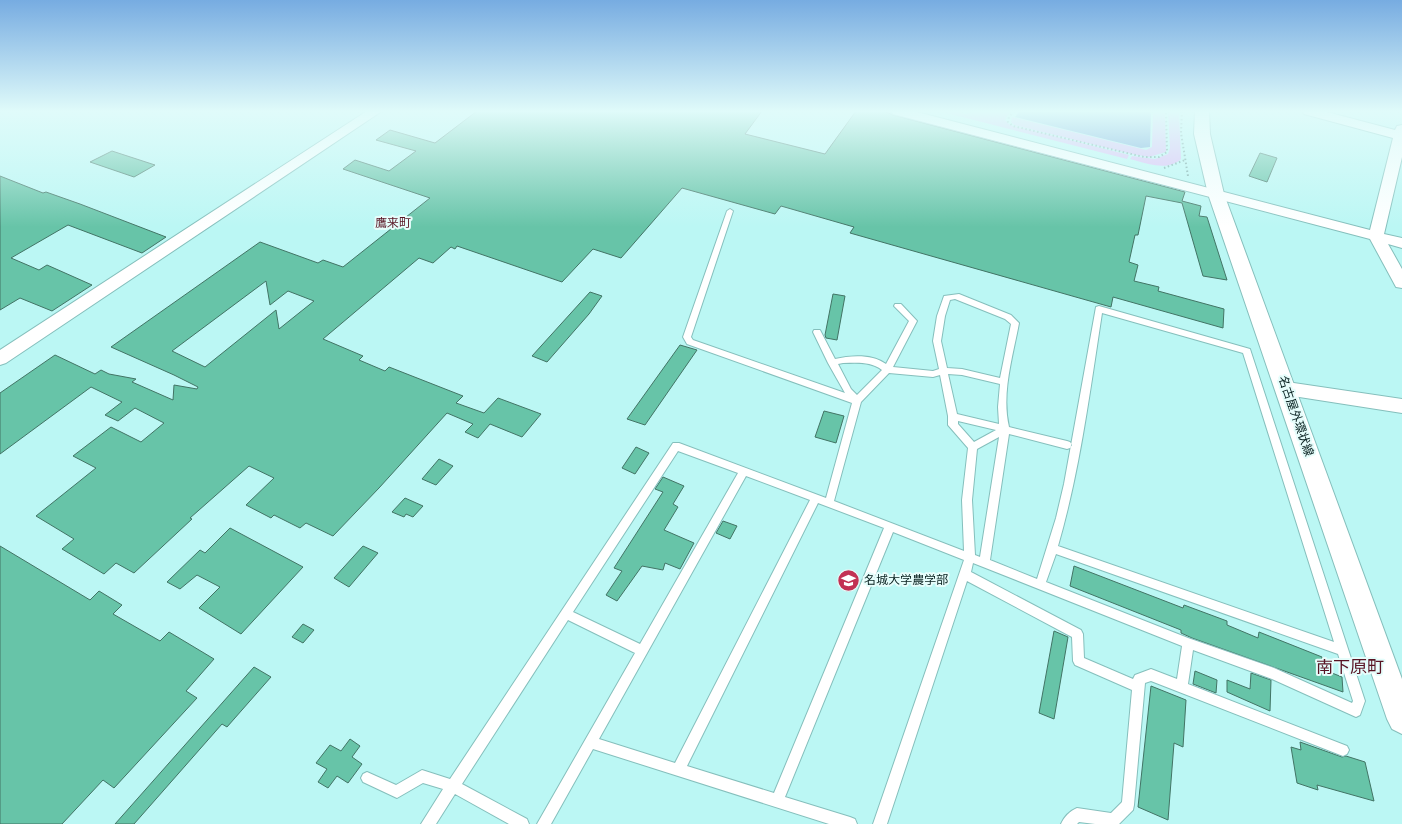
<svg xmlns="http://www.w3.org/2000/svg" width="1402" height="824" font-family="'IBM Plex Serif','Noto Sans JP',serif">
<rect width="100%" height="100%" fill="#bbf7f4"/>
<!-- green -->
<path fill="#e0bbf7" d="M939 111H956L966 114 976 111H1010L1005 120 1010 125 1129 155 1127 159Z
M1153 111H1165L1166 152 1149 157 1132 154 1014 125 1011 122 1012 117 1146 150 1152 147Z
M1168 111H1179L1181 159C1168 172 1145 163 1130 159L1132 156 1155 159 1168 154 1170 148Z"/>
<!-- water -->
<path fill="#6d9fd6" d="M1020 111H1151L1150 147 1141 148 1015 117Z"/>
<!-- building -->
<path fill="#67c4a8" stroke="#427465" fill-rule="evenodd" d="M477 111H762L745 134 825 154 856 111H884L893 115 1185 192 1182 201 1201 206 1199 216 1207 217 1227 280 1203 276 1182 203 1146 196 1138 235H1135L1129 262 1138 265 1134 281 1159 287 1158 291 1224 309 1223 328 1113 297 1111 307 850 233 854 227 781 206 775 214 682 188 621 258 593 249 562 282 457 246 455 249 451 247 433 263 419 258 323 339 363 356 359 360 385 371 389 367 463 396 456 403 484 413 498 398 541 414 522 437 490 424 478 438 465 432 473 424 447 413 379 488 333 536 306 523 300 528 274 515 271 518 246 505 274 478 249 466 190 518 192 519 134 573 116 563 104 574 62 549 74 539 36 516 96 468 73 456 111 427 141 442 164 423 135 408 118 421 105 415 122 402 91 387 0 454V393L55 355 95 374 101 370 109 374 136 379 132 382 173 400 174 385 197 389 198 387 174 375 111 347 260 242 318 263 323 260 343 267 430 198 343 169 355 160 389 171 416 151 376 140 390 130 435 143ZM266 281 270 305 288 291 314 301 279 329 276 310 205 367 172 351Z
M112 151 155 165 134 177 90 162Z
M1260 153 1277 158 1267 182 1249 176Z
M0 176 43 193 46 192 80 204 166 237 142 253 68 225 11 258 39 270 47 265 92 285 52 311 20 298 0 310Z
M590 292 602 296 589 314 547 362 532 356Z
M833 294 845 296 837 340 826 338 825 335Z
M680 345 697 350 645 425 627 419Z
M824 411 844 416 836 443 815 437Z
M636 447 649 453 635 474 622 468Z
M439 459 453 466 436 485 422 479Z
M663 477 684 486 673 504 678 507 664 530 694 543 680 569 665 563 663 570 642 566 617 601 606 595 622 571 614 568 663 492 655 489Z
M405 498 423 506 413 517 406 514 404 517 392 512Z
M723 521 737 526 730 539 716 533Z
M230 528 303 567 241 634 199 608 220 587 197 575 180 589 167 582 200 550 205 553Z
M0 546 90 600 99 591 122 605 113 614 160 641 169 632 214 659 186 691 197 698 114 788 103 780 62 824H0Z
M363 546 378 553 349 587 334 578Z
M1074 566 1183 608 1184 605 1227 621V625L1258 638 1259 632 1322 657V669L1342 677 1343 692 1192 638 1181 633V630L1070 586Z
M303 624 314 630 303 643 292 637Z
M1054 631 1068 637 1054 719 1039 713Z
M254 667 271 677 227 727 222 724 134 824H115Z
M1195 671 1217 680 1216 693 1193 684Z
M1251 673 1271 680 1270 711 1227 692V680L1250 689Z
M1151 686 1186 700 1183 747 1174 743 1168 820 1138 807Z
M350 739 360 746 352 757 362 764 348 783 337 776 328 788 318 782 327 769 316 763 330 745 341 751Z
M1300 742 1342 757 1346 756 1365 762 1374 801 1317 785 1318 790 1297 783 1291 747 1301 750Z"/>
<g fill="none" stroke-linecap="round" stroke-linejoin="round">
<defs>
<path id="lane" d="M730 209 733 211 691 337 693 340 845 393 828 363 813 332 814 330H820L835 359C851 355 873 354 886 364L909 321 894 306 895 304H901L917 321 893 367 933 371 939 369 933 341 937 316 944 296 959 294 1011 315 1019 323C1013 356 1001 393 1009 427L1067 441 1070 442 1072 445 1070 448 1067 449 1009 434 990 560 1037 579 1056 518 1064 484 1096 307 1099 306 1250 349 1365 701 1360 715 1356 717 1272 679 1193 650 1188 684 1347 746 1349 750 1347 754 1343 756 1151 681 1145 683 1134 805 1133 810 1119 824H1095L1079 822 1077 824H1061C1064 817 1070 811 1077 808L1111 813 1122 802 1132 690 1075 665 1073 661 1072 637 967 581 887 824H873L964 560 893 532 785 797 850 817 855 819 857 824H829L593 749 551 824H537L635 653 568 620 462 784 527 819 529 824H509L455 794 436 824H421L443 789 423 783 397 798 363 782 361 778 363 774 367 772 396 785 422 770 450 779 673 443H679L826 498 852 403 687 344 683 337 727 211ZM955 299 1005 319 1011 324 1000 378 962 369 947 368 941 341 945 316 950 300ZM1102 313 1243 353 1334 642 1058 546C1080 470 1090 391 1102 313ZM843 363C857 363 870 361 882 370L857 395 851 389 838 364ZM889 373 933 377 940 375 948 416V425L968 448 962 500 964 551 834 501 861 402ZM948 374 962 375 1000 384 998 407 999 424 957 414ZM958 421 996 430 974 442 958 424ZM999 437 980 557 975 555 972 500 977 449ZM678 451 738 473 640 644 573 612ZM746 476 810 500 675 763 599 739ZM818 503 884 528 774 793 687 766ZM1056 554 1338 654 1353 701 1352 703 1274 668 1188 638 1046 582ZM973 563 1182 646 1177 679 1151 669 1135 675 1133 679 1084 658 1083 634 1081 630 971 572Z"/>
<path id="street" d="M367 111H382L6 363 0 365V350Z
M891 111H913L1370 230 1393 138 1304 114 1302 111H1323L1395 130 1397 126 1402 125V157L1384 234 1402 238V248L1388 244 1402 269V288L1396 287 1370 239 893 114Z
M1287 382 1402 399V413L1280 394 1278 389 1280 384Z"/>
<path id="secondary" d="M1195 111H1209L1210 134 1224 194 1402 679V734L1392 729 1387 719 1208 194 1194 134Z"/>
</defs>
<!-- lane casing -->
<use href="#lane" stroke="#85bfbc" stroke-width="2"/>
<!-- street casing -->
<use href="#street" stroke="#85bfbc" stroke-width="2"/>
<!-- secondary casing -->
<use href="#secondary" stroke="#85bfbc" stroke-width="2"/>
<!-- path -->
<path stroke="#729f9d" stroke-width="2" stroke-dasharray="1.5 2.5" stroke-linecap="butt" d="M1014 111 1009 117 1008 122 1013 126 1144 157H1159L1167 152 1166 111
M1182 111 1181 133 1188 176
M1164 168 1185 160"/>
<!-- lane -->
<use href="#lane" fill="#fff" fill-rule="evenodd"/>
<!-- street -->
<use href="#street" fill="#fff" fill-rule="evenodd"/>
<!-- secondary -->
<use href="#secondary" fill="#fff" fill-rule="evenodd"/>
</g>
<!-- sky -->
<linearGradient id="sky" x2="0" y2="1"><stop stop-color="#77ace1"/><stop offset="0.49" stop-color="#e0fbfa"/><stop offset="1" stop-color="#e0fbfa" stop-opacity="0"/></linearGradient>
<rect width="1402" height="227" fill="url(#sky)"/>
<!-- icons -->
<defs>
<symbol id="university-disc" viewBox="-11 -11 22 22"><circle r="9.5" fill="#c23254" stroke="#e6fdfb"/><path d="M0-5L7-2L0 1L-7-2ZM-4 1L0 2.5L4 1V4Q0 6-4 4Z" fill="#fff"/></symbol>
</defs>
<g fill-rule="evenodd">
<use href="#university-disc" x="836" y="568" width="25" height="25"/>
</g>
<g text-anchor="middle" stroke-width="4" stroke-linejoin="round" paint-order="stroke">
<!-- far-quarter labels -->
<g font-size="12" fill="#581323" stroke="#e6fdfb">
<text x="393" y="227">鷹来町</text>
</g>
<!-- street labels -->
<g font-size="12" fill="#061e1d" stroke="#e6fdfb">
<text transform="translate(1296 416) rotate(71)" y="4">名古屋外環状線</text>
</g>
<!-- poi labels -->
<g font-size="12" fill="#061e1d" stroke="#e6fdfb" text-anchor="start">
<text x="864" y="584">名城大学農学部</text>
</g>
<!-- near-quarter labels -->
<g font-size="17" fill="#581323" stroke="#e6fdfb">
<text x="1350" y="673">南下原町</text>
</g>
</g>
</svg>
